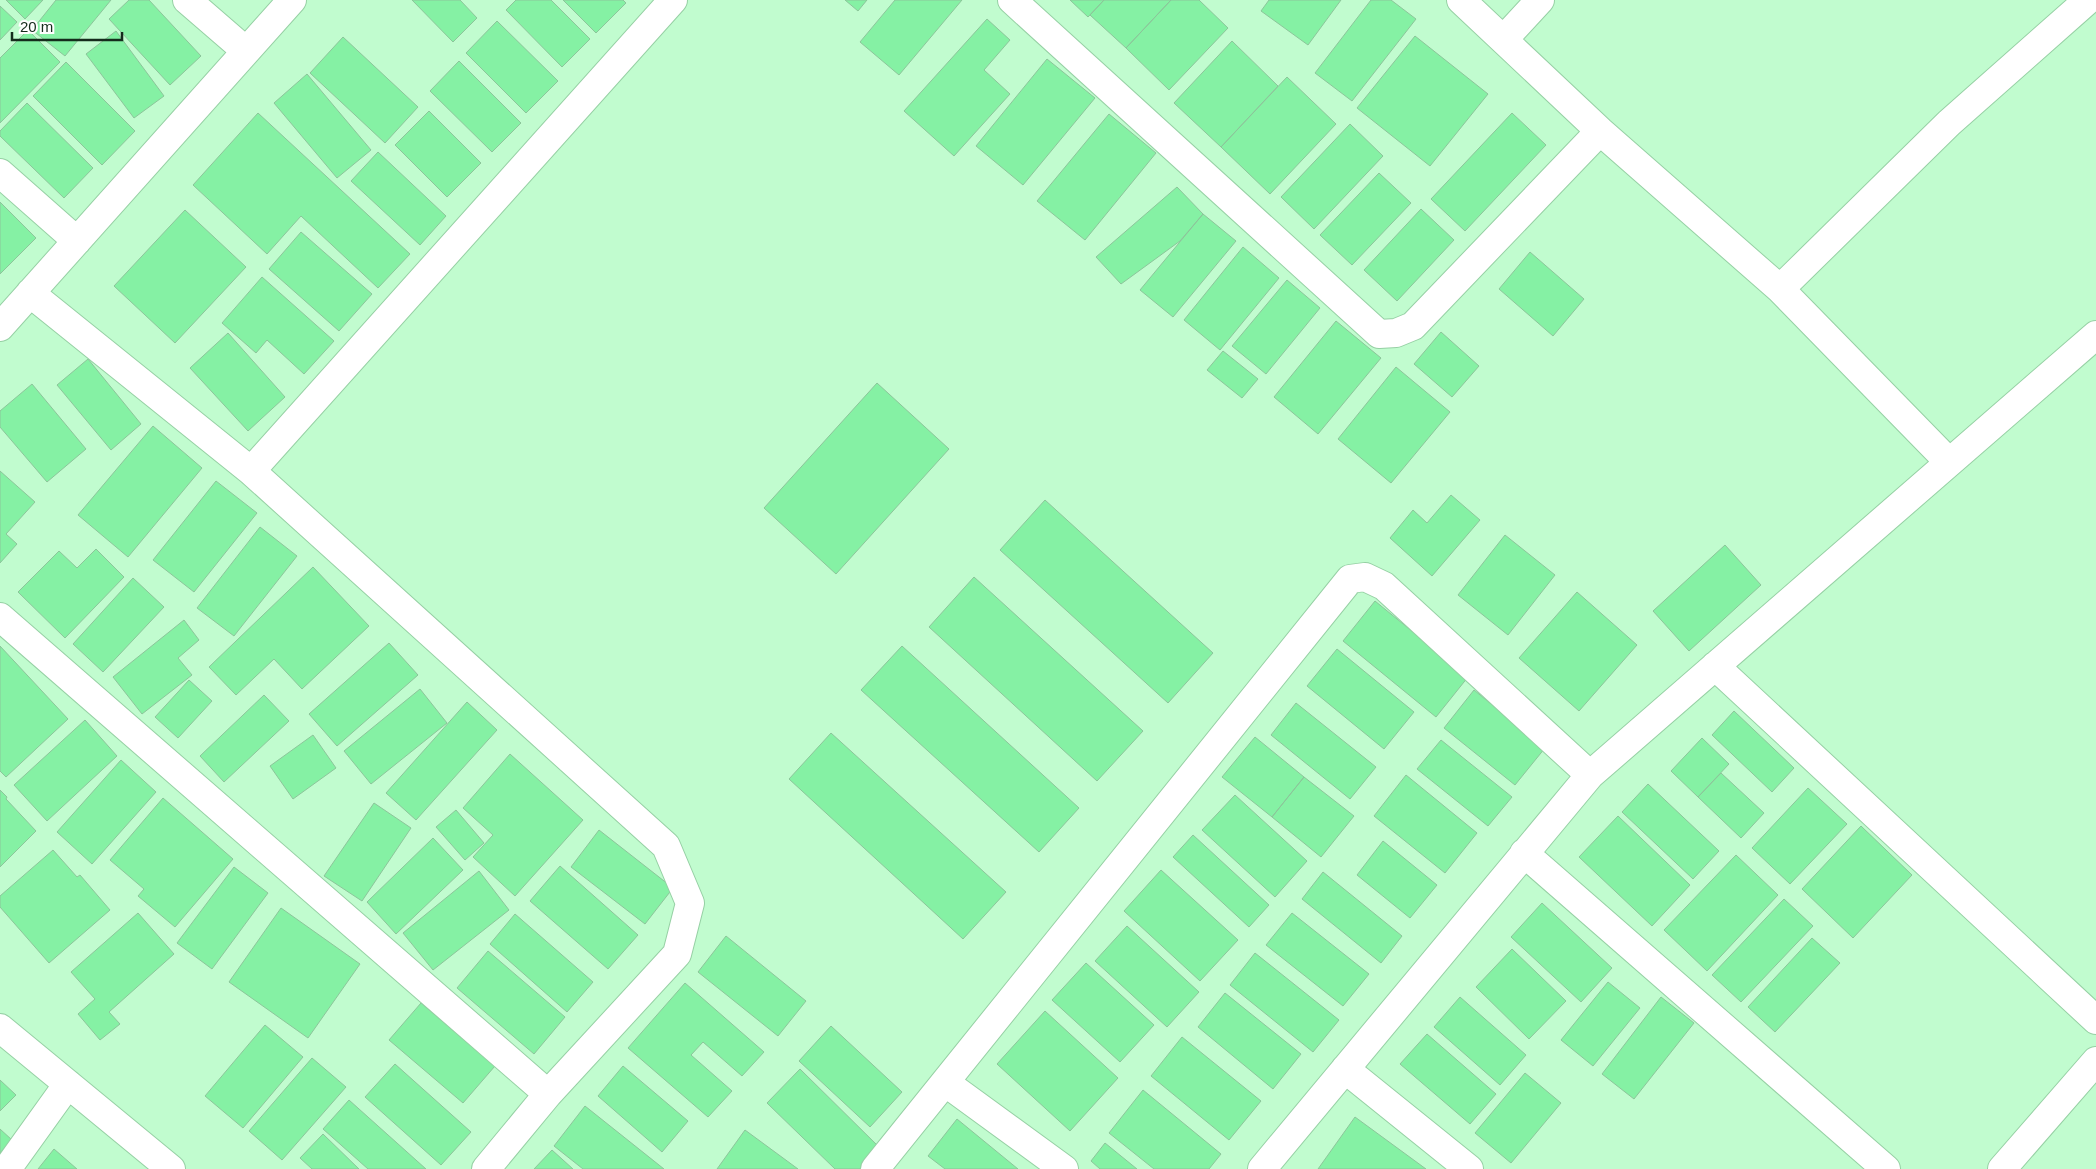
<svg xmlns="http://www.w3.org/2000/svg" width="2096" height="1169" font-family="Arial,sans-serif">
<rect width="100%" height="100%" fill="#c1fccf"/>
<!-- building -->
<path fill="#85f1a4" stroke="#8cc59a" d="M6 0H43L25 19Z
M56 0H111L65 56 32 30Z
M129 0H149L201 56 170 85 109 19Z
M412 0H460L477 18 453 42Z
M516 0H551L590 39 562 67 506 10Z
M563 0H623L626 3 596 33Z
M845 0H867L858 11Z
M895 0H962L899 75 860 42Z
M1070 0H1104L1088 17Z
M1104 0H1171L1126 48 1090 15Z
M1171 0H1199L1228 28 1169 90 1126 48Z
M1269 0H1341L1308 45 1261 11Z
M1371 0H1391L1416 19 1352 101 1315 73Z
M0 6 17 22 0 40Z
M987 19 1010 40 984 70 1010 94 954 156 904 111Z
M497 21 558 81 526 113 466 53Z
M28 30 60 62 0 123V58Z
M116 31 164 96 134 118 86 54Z
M1415 36 1488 94 1430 166 1357 108Z
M343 37 418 107 385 143 310 73Z
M1232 41 1278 86 1221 147 1174 103Z
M1047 59 1095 98 1023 185 976 146Z
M459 61 521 123 492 152 430 91Z
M66 62 135 131 102 165 33 96Z
M307 74 371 150 337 178 274 103Z
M1287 77 1336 124 1270 194 1221 147Z
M27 103 93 168 64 198 0 136V131Z
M429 111 481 163 447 197 395 145Z
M258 113 410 254 378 288 301 216 267 254 193 185Z
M1512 113 1546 145 1465 231 1431 199Z
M1109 114 1156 153 1085 240 1037 201Z
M1350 124 1383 156 1314 229 1281 197Z
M378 152 446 216 420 245 351 181Z
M1379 173 1411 203 1352 265 1320 235Z
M1177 187 1203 214 1180 241 1121 284 1096 257Z
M0 202 36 238 0 274Z
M1421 209 1454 240 1397 301 1364 270Z
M185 210 246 267 175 343 114 286Z
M1203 214 1236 241 1173 317 1140 290Z
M301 232 372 294 339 331 269 269Z
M1243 247 1279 278 1220 350 1184 320Z
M1530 252 1584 299 1553 336 1499 289Z
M262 277 334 341 304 374 267 340 256 353 222 323Z
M1287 280 1320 308 1266 374 1232 346Z
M1336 321 1381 358 1318 434 1274 397Z
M1441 332 1479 366 1452 397 1414 364Z
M228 333 285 397 248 431 190 368Z
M1223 351 1258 379 1242 398 1207 370Z
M88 359 141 424 111 450 57 385Z
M1396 367 1450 412 1391 483 1338 439Z
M877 383 949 449 836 574 764 508Z
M32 384 86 449 47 482 0 427V411Z
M153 426 202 468 128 557 78 515Z
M0 471 35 502 6 534 17 544 0 563Z
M216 481 257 513 194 592 153 560Z
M1451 495 1480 520 1432 576 1390 538 1413 510 1427 523Z
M1045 500 1213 653 1168 703 1000 550Z
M260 527 297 556 234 636 197 608Z
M1505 535 1555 575 1508 635 1458 595Z
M1725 545 1761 585 1689 651 1653 611Z
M96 549 124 577 65 638 18 592 59 551 77 568Z
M313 567 369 626 302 689 274 659 236 695 209 667Z
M974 577 1143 731 1097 781 929 627Z
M133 578 164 607 103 672 73 644Z
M1577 592 1637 645 1579 711 1519 658Z
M1375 601 1468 677 1436 717 1343 641Z
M184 620 199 640 178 658 192 675 142 714 113 677Z
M389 643 418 675 337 746 309 714Z
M0 646 68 719 6 777 0 771Z
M902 646 1079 808 1039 852 861 690Z
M1337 649 1414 712 1384 749 1307 686Z
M189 680 212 701 178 738 155 717Z
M420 689 447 723 371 784 344 751Z
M1474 690 1545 748 1515 785 1444 728Z
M264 695 289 721 224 782 200 756Z
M467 702 497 730 416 820 386 793Z
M1296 703 1376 767 1350 799 1271 735Z
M1734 711 1794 768 1772 792 1712 735Z
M85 720 117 756 47 821 14 785Z
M831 733 1006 892 963 939 789 779Z
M313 735 336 768 293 799 270 766Z
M1255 737 1304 777 1272 817 1222 777Z
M1702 738 1729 764 1698 797 1671 771Z
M1441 740 1512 797 1488 826 1417 769Z
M510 754 583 820 515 896 473 857 493 835 463 808Z
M121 760 156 792 92 864 57 832Z
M1721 773 1764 813 1741 838 1698 797Z
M1406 775 1477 833 1445 873 1374 816Z
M1304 777 1354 816 1321 857 1272 817Z
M1648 784 1719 851 1693 879 1622 812Z
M1808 788 1847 824 1790 884 1752 848Z
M0 790 7 797 6 799 36 831 0 867Z
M1235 795 1307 861 1275 897 1202 830Z
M163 798 233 859 175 927 138 896 144 889 110 860Z
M374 803 411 828 362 901 324 876Z
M456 810 484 843 465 860 436 827Z
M1618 816 1690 885 1652 926 1579 857Z
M1861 826 1912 875 1853 938 1802 889Z
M599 830 673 888 645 924 571 867Z
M1193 835 1269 905 1249 927 1173 857Z
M433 838 463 870 396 934 367 902Z
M1383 841 1437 885 1410 918 1357 875Z
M53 850 77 877 80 875 110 910 49 963 0 907V896Z
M1736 855 1778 895 1707 971 1664 930Z
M560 866 638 935 608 969 530 901Z
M234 867 268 893 212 969 177 943Z
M1161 870 1238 940 1200 981 1124 911Z
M479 871 509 910 433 970 403 933Z
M1323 872 1402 936 1381 963 1302 899Z
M1784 899 1813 926 1741 1002 1712 975Z
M1542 903 1612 968 1581 1002 1511 937Z
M281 908 360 964 308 1038 229 982Z
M138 913 174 954 109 1012 120 1024 100 1040 78 1014 95 999 71 972Z
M1292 913 1369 974 1343 1006 1266 945Z
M515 914 593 982 567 1012 490 944Z
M1127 926 1199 992 1167 1027 1095 961Z
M726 936 806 1001 778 1036 698 972Z
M1812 938 1840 963 1775 1032 1748 1007Z
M1512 949 1566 1001 1529 1039 1476 987Z
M488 951 565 1017 534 1054 457 988Z
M1255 953 1339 1020 1313 1052 1230 985Z
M1086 963 1154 1025 1120 1062 1052 1000Z
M1608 982 1640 1008 1593 1066 1561 1040Z
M685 983 764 1052 742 1076 703 1042 691 1055 732 1091 708 1117 628 1048Z
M1225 993 1301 1054 1273 1089 1198 1027Z
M1460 997 1526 1055 1500 1085 1434 1027Z
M1661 997 1694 1023 1634 1099 1602 1074Z
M421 1003 495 1066 463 1103 389 1040Z
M1045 1011 1118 1078 1070 1131 997 1064Z
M265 1025 303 1057 243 1128 205 1096Z
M831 1026 902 1092 870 1127 799 1061Z
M1427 1034 1496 1094 1470 1124 1400 1064Z
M1182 1037 1261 1101 1229 1140 1151 1076Z
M312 1058 346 1087 282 1160 249 1131Z
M395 1064 471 1132 441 1165 365 1097Z
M623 1066 688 1121 662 1152 598 1096Z
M800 1069 880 1148 860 1169H835L767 1103Z
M1525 1073 1561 1103 1511 1163 1475 1133Z
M0 1080 16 1095 0 1111Z
M1143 1090 1221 1154 1209 1169H1154L1109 1133Z
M349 1100 426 1169H368L323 1129Z
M585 1106 664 1169H583L554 1146Z
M1355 1117 1426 1169H1318Z
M957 1119 1018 1169H945L928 1156Z
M0 1129 12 1140 0 1153Z
M745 1130 798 1169H717Z
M323 1134 359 1169H312L300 1158Z
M1105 1143 1137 1169H1100L1091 1161Z
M54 1149 77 1169H38Z
M552 1150 573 1169H534Z"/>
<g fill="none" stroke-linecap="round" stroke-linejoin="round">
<defs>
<path id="minor" d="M187 0 246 51
M1012 0 1379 334 1396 333 1413 326 1600 131
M1461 0 1600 131 1780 289 1949 462
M1504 39 1540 0
M0 173 77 241
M1780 289 1949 123 2088 0
M30 293 251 471 666 846 690 903 677 954 548 1094 486 1169
M0 327 292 0
M251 471 673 0
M0 617 548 1094
M1715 666 2096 1020
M1524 853 1886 1169
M0 1028 171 1169
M1345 1069 1469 1169
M946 1083 1064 1169
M7 1169 68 1084
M875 1169 1350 579 1365 577 1384 586 1590 775
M1262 1169 1590 775 2096 335
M2002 1169 2096 1061"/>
</defs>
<!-- minor casing -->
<use href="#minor" stroke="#96d0a4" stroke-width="30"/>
<!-- minor -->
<use href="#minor" stroke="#fff" stroke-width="28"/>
</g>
<!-- scale -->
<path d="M12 32v8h110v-8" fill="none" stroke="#152c1c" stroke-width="2.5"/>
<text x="20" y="32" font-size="15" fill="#152c1c" stroke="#ffffff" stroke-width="4" paint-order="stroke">20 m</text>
</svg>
